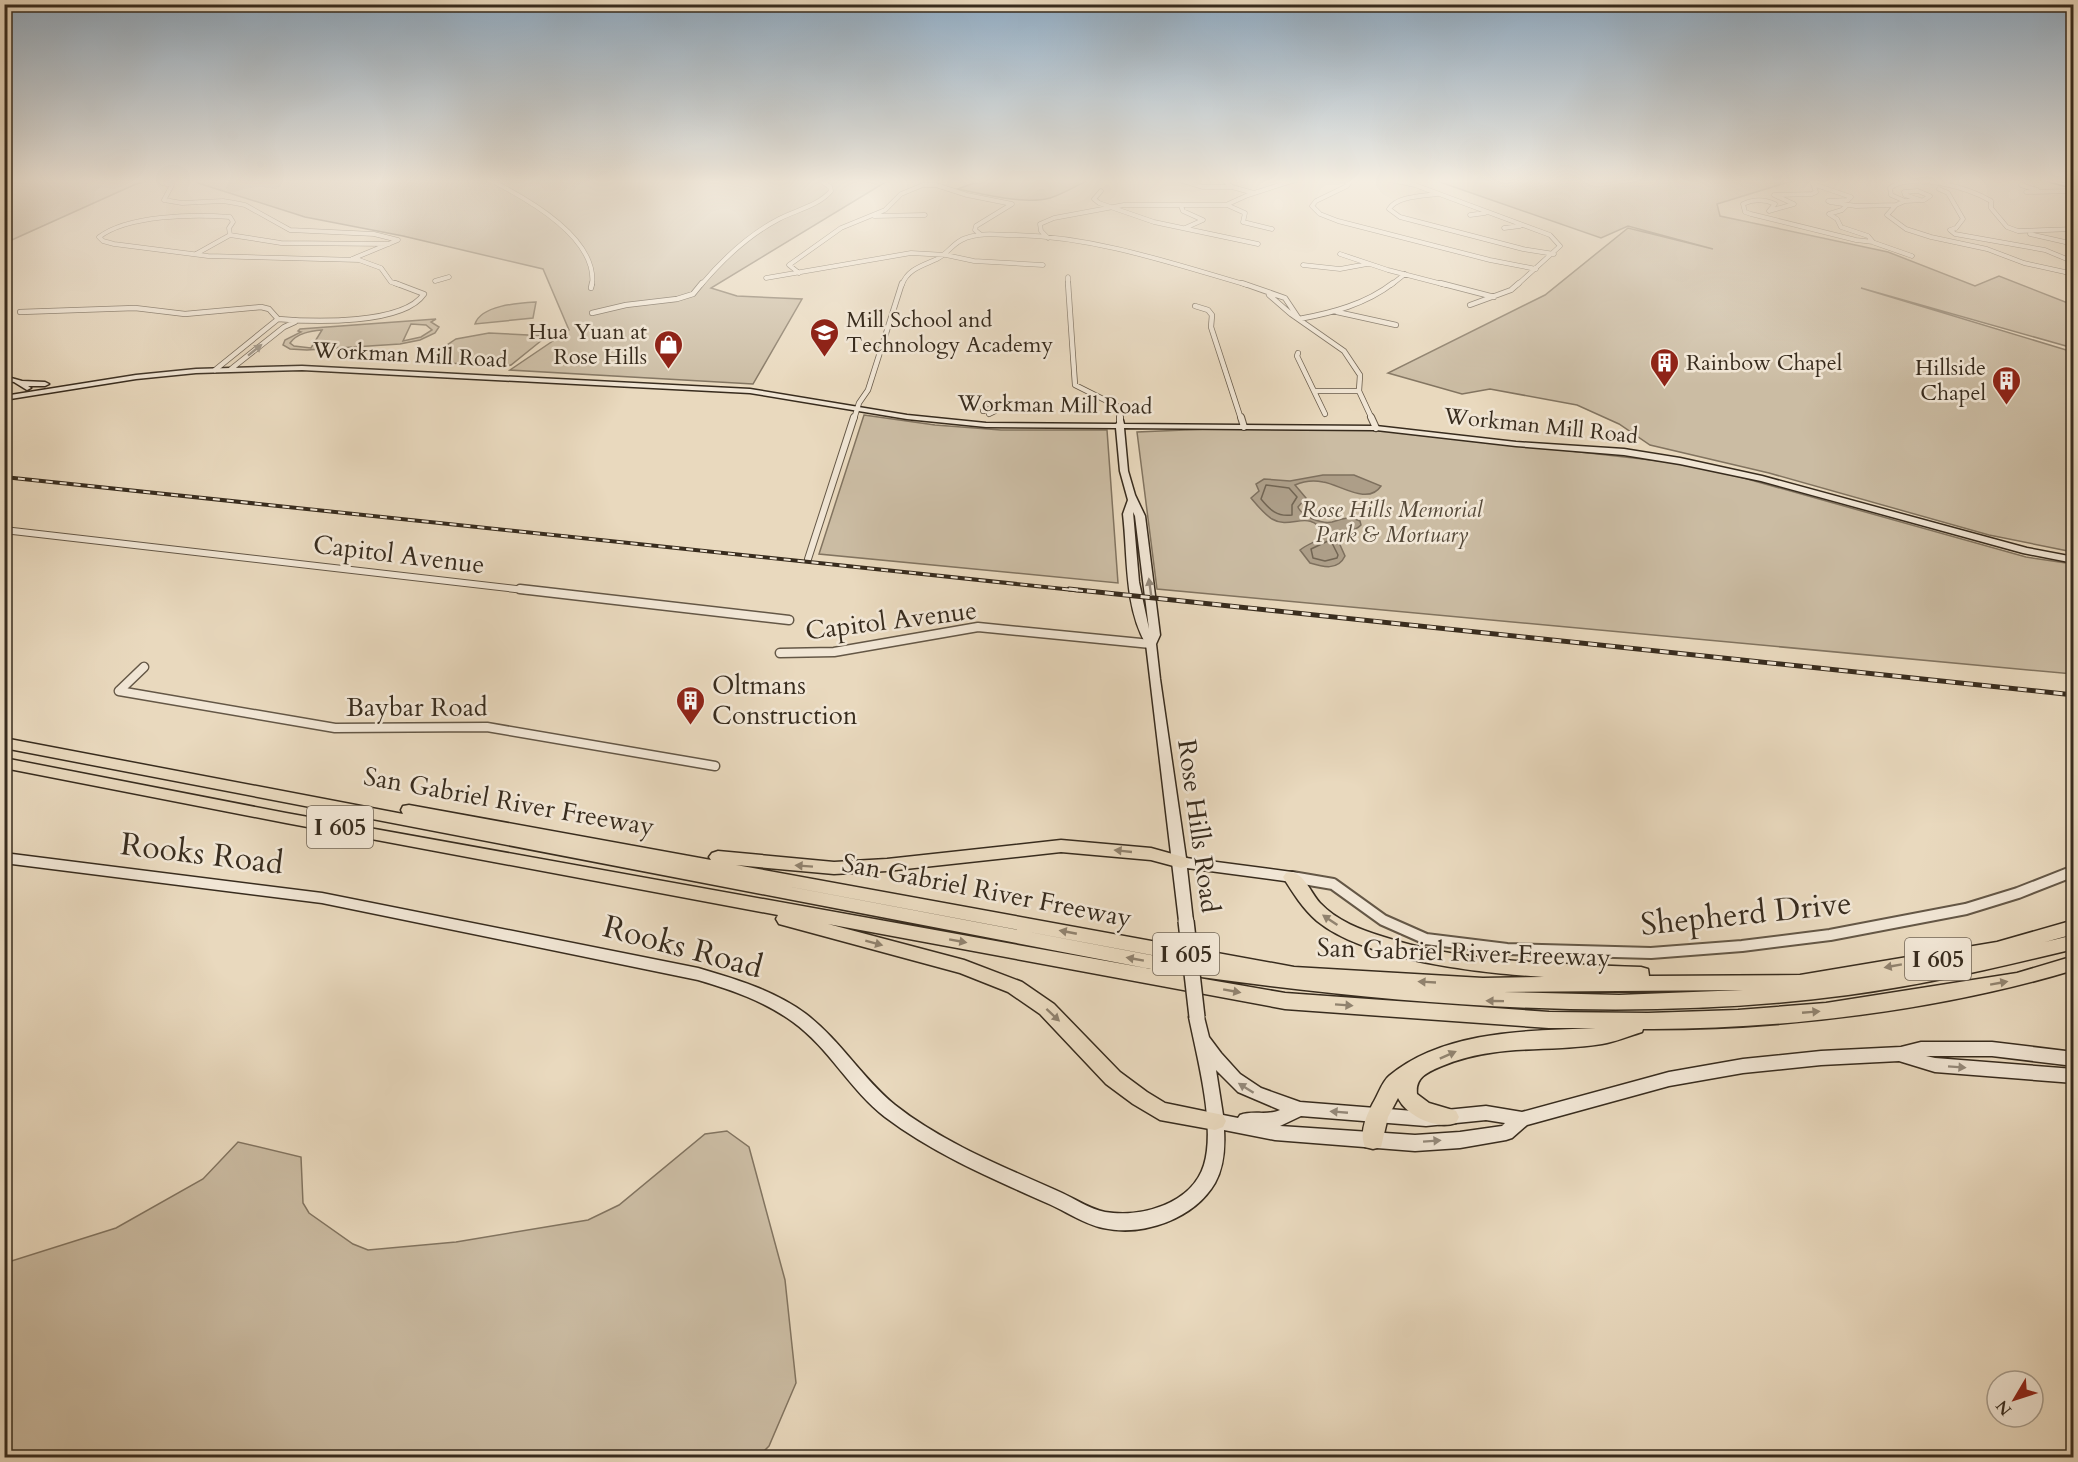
<svg xmlns="http://www.w3.org/2000/svg" width="2078" height="1462" font-family="Cardo,serif">
<rect width="100%" height="100%" fill="#e9d9be"/>
<filter id="stains"><feTurbulence type="fractalNoise" baseFrequency=".00333" numOctaves="4"/><feColorMatrix values="0 0 0 0 .2 0 0 0 0 .09 0 0 0 0 .02 0 0 0 .5 -.17"/></filter>
<radialGradient id="worn" r=".72"><stop offset=".6" stop-color="#630" stop-opacity="0"/><stop offset="1" stop-color="#630" stop-opacity=".3"/></radialGradient>
<!-- green -->
<path fill="#cbbca3" stroke="#827460" stroke-width="1.5" fill-rule="evenodd" d="M4 180H151L136 184 5 243Z
M195 180H889L711 288 737 296 802 299 753 384 510 370 569 330 543 269 403 236 305 217 198 183Z
M983 180H1088C1076 186 1063 194 1050 198 1024 205 983 194 957 189Z
M1434 180H1795L1717 204 1720 216 1888 252 1975 286 1999 276 2073 305V348L1861 288 2073 352V552L1989 535 1769 473 1650 445 1619 424 1577 405 1490 389 1462 394 1388 373 1545 295 1628 228 1713 249 1628 226 1601 238Z
M536 302 533 318 475 324C481 305 519 303 536 302Z
M436 319 431 322 439 327 435 333 420 340 400 344 307 350 290 349 283 345 285 340 301 332 298 331 300 329ZM411 324 426 325 432 330 421 337 403 341ZM322 330 311 348 294 346 290 343C297 333 311 331 322 330Z
M489 333 547 336 511 365 503 367 423 361 456 339Z
M864 415 935 425 1001 430H1107L1118 583 819 554Z
M1209 429H1352L1401 432 1669 462 1726 473 2026 557 2073 564V674L1157 589 1137 432Z
M727 1131 749 1147 785 1280 796 1383 769 1446 758 1457H5V1263L116 1228 203 1179 238 1142 301 1157 303 1203 309 1213 353 1244 368 1250 456 1242 588 1220 619 1205 705 1134Z"/>
<!-- water -->
<path fill="#ad9e88" stroke="#7e705e" stroke-width="1.5" d="M1323 475H1354L1381 486C1368 506 1339 484 1323 482 1314 480 1304 481 1295 485L1306 498 1298 507C1302 517 1322 524 1332 522 1343 519 1348 515 1360 521L1361 525C1354 533 1344 529 1336 536L1345 556C1338 571 1323 567 1310 563L1300 550C1308 543 1319 542 1325 534 1308 507 1292 531 1272 519 1264 514 1257 505 1251 498L1259 491 1256 484 1264 479 1290 481Z"/>
<g fill="none" stroke-linecap="round" stroke-linejoin="round">
<!-- shore -->
<path stroke="#726553" stroke-width="1.5" d="M1266 485 1289 488 1297 497 1292 505V515C1277 517 1270 510 1261 499Z
M1328 541H1331L1338 555 1337 558 1325 561 1313 558 1311 549Z"/>
<defs>
<path id="street-far4" d="M490 180C526 198 598 238 592 285
M1180 180 1203 187H1232
M1223 180 1232 187 1254 193
M1344 180 1349 183 1347 186 1316 201 1312 206 1320 214 1338 221 1490 260 1536 269
M1391 180 1415 185 1550 235 1560 246 1517 285
M162 183 172 185 164 200 182 203 223 201 235 203 245 205 290 230 374 234 398 240 352 259
M2021 185 2037 190
M1939 189 1948 193 1963 219 1956 228 1950 230 1955 234 2045 250 2074 262
M1101 191 1094 199 1099 203 1154 222 1258 244
M2026 192 2074 191
M1437 194C1423 196 1397 196 1389 209L1400 217 1523 249 1554 254
M1905 201 1924 200 1930 196 1918 191 1904 192 1905 195 1920 200
M1227 205 1245 213 1243 222 1272 229
M1847 205 1842 210 1829 214 1837 219 1841 227 1868 236 1873 242 1856 240 1751 214 1745 212 1743 204C1754 199 1764 199 1775 204L1769 211 1794 204 1774 195 1812 194 1816 192 1813 184 1851 197 1848 200 1828 201 1830 202 1856 206 1896 205
M1181 206 1183 211 1203 220 1185 228
M1470 215 1485 213
M874 216 925 215
M1504 228 1520 226
M2074 229 2018 231 2007 227 1991 208V201C1969 188 1912 171 1890 188L1891 195 1905 201 1896 205 1887 215 1906 229 1931 237 1987 249 2024 263 2074 274
M2030 234 2074 244
M230 235 229 228 233 222 230 217C194 214 128 215 99 237L103 241 114 244 208 256 359 260 381 268 391 282 400 285
M230 235 281 243 389 244
M1048 238 1041 231 1040 224 1054 218 1124 205H1226L1248 195 1295 180
M1872 242 1912 256
M196 254 230 235
M1340 254 1388 270 1446 285
M1303 265 1340 269 1367 264
M799 273 789 265 841 228 885 210 901 194 923 185H936L967 195 1012 204 976 226 975 230 980 234
M1068 277V285
M766 278 911 253 946 255 974 261 1043 265
M435 281 449 277
M701 285C723 259 748 235 779 219 796 210 818 206 831 191L830 187 820 180
M902 285C907 269 924 265 937 259 949 253 953 242 966 238 981 232 999 235 1015 235 1096 237 1171 263 1247 285
M1391 285 1405 274"/>
<path id="street-far3" d="M1068 283 1075 385 1119 407 1120 419
M1242 283 1285 298 1299 319
M1440 283 1494 297
M591 288 592 283
M1269 295 1291 314 1344 351 1360 375 1359 391 1372 419
M1470 305 1511 290 1519 283
M1195 306 1208 310 1212 315 1211 327 1241 419
M20 312 135 308 185 314 261 307 269 309 278 319
M1337 312 1396 325
M592 313 626 305 677 299 693 294 702 283
M278 319C313 322 403 325 424 294L395 283
M1299 319C1332 313 1366 304 1393 283
M1298 353 1297 356 1325 414
M231 369 284 327 295 322
M215 370 278 319
M1314 391H1359
M983 411 990 409 995 411 989 414
M854 419 859 403 868 390 902 283"/>
<path id="street-far2" d="M1120 417V422
M1241 417 1244 427
M1371 417 1376 428
M4 530 533 591
M808 559 854 417"/>
<path id="street-far1" d="M520 589 789 620
M780 653 834 652 978 627 1151 644
M119 691 335 728 487 727 715 766
M119 691 144 667"/>
<path id="street" d="M1292 877 1333 884 1383 920 1426 939 1507 949 1651 953 1742 946 1830 935 1966 909 2018 893 2074 871"/>
<path id="secondary" d="M2048 180 2074 185V188L2048 181Z
M302 366 750 389 907 415 986 423 1116 424 1120 420H1123L1124 424 1376 426 1516 442 1624 449 1680 458 1762 476 2027 548 2074 557V563L2023 553 1761 481 1680 464 1624 455 1516 446 1376 430 1124 428 1128 471 1135 495 1145 516 1160 635 1156 644 1160 679 1186 858 1292 872 1297 874 1299 877 1297 880 1292 882 1187 868 1193 921 1191 925 1186 926 1181 925 1179 921 1146 644C1124 606 1128 556 1123 514L1128 500 1120 471 1116 428 986 427 907 419 750 393 302 370 196 373 136 379 4 400V396L136 375 196 369ZM1133 512 1135 516 1149 629 1139 582Z
M4 376 22 381 45 382 49 384 45 386H28L31 388 27 390 14 382 4 380Z
M4 853 322 893 698 968C735 979 774 990 806 1014 840 1040 862 1078 895 1105 943 1143 1004 1167 1060 1192 1074 1198 1089 1209 1105 1212 1141 1218 1192 1204 1204 1165 1216 1126 1197 1057 1189 1017L1191 1013 1197 1011 1203 1013 1209 1037 1221 1053 1240 1074 1261 1088 1300 1102 1426 1112 1486 1106 1522 1112 1669 1072 1743 1059 1821 1051 1901 1047 1921 1042H1992L2074 1052V1066L1992 1056H1926L1935 1058 2074 1069V1083L1935 1072 1899 1061 1821 1065 1743 1073 1669 1086 1527 1125 1512 1138 1506 1140 1460 1148 1415 1151 1275 1140 1224 1130C1225 1148 1224 1167 1215 1183 1194 1219 1143 1237 1103 1228 1084 1224 1067 1212 1049 1204 993 1179 934 1154 885 1117 850 1090 829 1048 793 1022 764 1001 732 990 698 980L322 903 4 863ZM1216 1070 1238 1092 1280 1110C1267 1116 1253 1110 1240 1115L1238 1118 1223 1115ZM1301 1116 1426 1126 1486 1120 1505 1123 1502 1126 1460 1132 1415 1135 1280 1126Z"/>
<path id="highway" d="M4 738 403 814 401 810 403 806 409 805 711 860 709 857 712 853 718 851 834 862 887 859 1061 840 1151 848 1187 858 1190 862 1187 866 1181 868 1151 860 1061 852 887 871 834 874 736 865 1294 967 1483 978 1544 977C1481 973 1366 961 1317 921 1303 909 1293 893 1283 877L1286 873C1302 868 1310 892 1320 903 1337 921 1361 930 1384 937 1466 964 1555 963 1641 967L1648 969 1649 976 1800 975 1997 942 2074 920V934L2045 942 2074 935V949C1999 967 1924 985 1848 995 1620 1025 1391 1004 1164 972L1285 993 1549 1012 1648 1013 1738 1010 1826 1003 2017 973 2074 956V970C1942 1010 1781 1030 1643 1029L1642 1032C1629 1036 1615 1042 1602 1044 1546 1053 1497 1043 1442 1066 1428 1072 1415 1077 1417 1094L1429 1103 1456 1111 1459 1117 1456 1123C1436 1130 1407 1116 1398 1098L1388 1117 1381 1147 1373 1149 1365 1147C1359 1133 1366 1116 1373 1103 1378 1095 1382 1082 1389 1076 1444 1030 1528 1031 1596 1028H1549L1285 1009 828 924 964 960 1022 982 1054 1004 1120 1072 1147 1092 1165 1103 1223 1115 1226 1121 1223 1127 1215 1130 1160 1120 1133 1104 1106 1084 1040 1014 1008 992 960 973 779 924 776 919 778 915 286 823 4 768V758L286 813 1151 969 4 748ZM738 877 1173 959 1161 957ZM1743 990 1619 995 1503 992Z"/>
</defs>
<!-- street-far4 casing -->
<use href="#street-far4" stroke="#645746" stroke-width="5"/>
<!-- street-far3 casing -->
<use href="#street-far3" stroke="#645746" stroke-width="6"/>
<!-- street-far2 casing -->
<use href="#street-far2" stroke="#645746" stroke-width="8"/>
<!-- street-far1 casing -->
<use href="#street-far1" stroke="#645746" stroke-width="11"/>
<!-- street casing -->
<use href="#street" stroke="#645746" stroke-width="14"/>
<!-- secondary casing -->
<use href="#secondary" stroke="#382c1e" stroke-width="3"/>
<!-- highway casing -->
<use href="#highway" stroke="#382c1e" stroke-width="3"/>
<!-- street-far4 -->
<use href="#street-far4" stroke="#f1e6d5" stroke-width="4"/>
<!-- street-far3 -->
<use href="#street-far3" stroke="#f1e6d5" stroke-width="4.5"/>
<!-- street-far2 -->
<use href="#street-far2" stroke="#f1e6d5" stroke-width="6"/>
<!-- street-far1 -->
<use href="#street-far1" stroke="#f1e6d5" stroke-width="8"/>
<!-- street -->
<use href="#street" stroke="#f1e6d5" stroke-width="10"/>
<!-- secondary -->
<use href="#secondary" fill="#f1e6d5" fill-rule="evenodd"/>
<!-- highway -->
<use href="#highway" fill="#e9d9be" fill-rule="evenodd"/>
<defs>
<path id="rail-far1" d="M4 477 1083 591"/>
<path id="rail" d="M1069 589 2074 695"/>
</defs>
<!-- rail-far1 casing -->
<use href="#rail-far1" stroke="#382c1e" stroke-width="4"/>
<!-- rail casing -->
<use href="#rail" stroke="#382c1e" stroke-width="5"/>
<!-- rail-far1 -->
<use href="#rail-far1" stroke="#f1e6d5" stroke-width="2" stroke-dasharray="7" stroke-linecap="butt"/>
<!-- rail -->
<use href="#rail" stroke="#f1e6d5" stroke-width="3" stroke-dasharray="9" stroke-linecap="butt"/>
<defs>
<path id="secondary-bridge" d="M1186 921 1197 1017"/>
</defs>
<!-- secondary-bridge casing -->
<use href="#secondary-bridge" stroke="#382c1e" stroke-width="18" stroke-linecap="butt"/>
<!-- secondary-bridge -->
<use href="#secondary-bridge" stroke="#f1e6d5" stroke-width="15"/>
</g>
<!-- one-way arrows -->
<defs><path id="oneway-solid" d="M-6-.8H1V-3.2L6.5 0L1 3.2V.8H-6Z" transform="scale(1.5)"/></defs>
<g fill="#94897a">
<use href="#oneway-solid" transform="translate(255 350) rotate(-39)"/>
<use href="#oneway-solid" transform="translate(1150 587) rotate(-98)"/>
<use href="#oneway-solid" transform="translate(1957 1067) rotate(4)"/>
<use href="#oneway-solid" transform="translate(1246 1088) rotate(-148)"/>
<use href="#oneway-solid" transform="translate(1339 1112) rotate(-175)"/>
<use href="#oneway-solid" transform="translate(1432 1141) rotate(-4)"/>
</g>
<g fill="#90826e">
<use href="#oneway-solid" transform="translate(1123 851) rotate(-174)"/>
<use href="#oneway-solid" transform="translate(804 866) rotate(-176)"/>
<use href="#oneway-solid" transform="translate(1330 920) rotate(-146)"/>
<use href="#oneway-solid" transform="translate(1068 932) rotate(-169)"/>
<use href="#oneway-solid" transform="translate(958 941) rotate(10)"/>
<use href="#oneway-solid" transform="translate(874 943) rotate(15)"/>
<use href="#oneway-solid" transform="translate(1135 959) rotate(-170)"/>
<use href="#oneway-solid" transform="translate(1893 966) rotate(170)"/>
<use href="#oneway-solid" transform="translate(1427 982) rotate(-177)"/>
<use href="#oneway-solid" transform="translate(1999 983) rotate(-10)"/>
<use href="#oneway-solid" transform="translate(1232 991) rotate(10)"/>
<use href="#oneway-solid" transform="translate(1495 1001) rotate(-179)"/>
<use href="#oneway-solid" transform="translate(1344 1005) rotate(4)"/>
<use href="#oneway-solid" transform="translate(1811 1012) rotate(-5)"/>
<use href="#oneway-solid" transform="translate(1053 1015) rotate(43)"/>
<use href="#oneway-solid" transform="translate(1448 1055) rotate(-24)"/>
</g>
<!-- sky -->
<linearGradient id="sky" x2="0" y2="1"><stop stop-color="#90abc2"/><stop offset="0.47" stop-color="#f5eee2"/><stop offset="1" stop-color="#f5eee2" stop-opacity="0"/></linearGradient>
<rect width="2078" height="385" fill="url(#sky)"/>
<!-- icons -->
<defs>
<symbol id="school-pin" viewBox="-11 -11 22 30"><path d="M0 17L-7.5 6A9.5 9.5 0 1 1 7.5 6Z" fill="#8f2418" stroke="#f1e6d5"/><path d="M0-5L7-2L0 1L-7-2ZM-4 1L0 2.5L4 1V4Q0 6-4 4Z" fill="#fff"/></symbol>
<symbol id="shop-pin" viewBox="-11 -11 22 30"><path d="M0 17L-7.5 6A9.5 9.5 0 1 1 7.5 6Z" fill="#8f2418" stroke="#f1e6d5"/><path d="M-5-2.5h2.3a2.7 3.5 0 0 1 5.4 0H5L5.5 6h-11ZM-1.5-2.5h3a1.5 2.3 0 0 0-3 0Z" fill="#fff"/></symbol>
<symbol id="building-pin" viewBox="-11 -11 22 30"><path d="M0 17L-7.5 6A9.5 9.5 0 1 1 7.5 6Z" fill="#8f2418" stroke="#f1e6d5"/><path d="M-4-6H4V6H1V3H-1V6H-4ZM-2.5-4.3h1.7v1.8h-1.7ZM.8-4.3h1.7v1.8H.8ZM-2.5-1h1.7V.8h-1.7ZM.8-1h1.7V.8H.8Z" fill="#fff"/></symbol>
</defs>
<g fill-rule="evenodd">
<use href="#school-pin" x="808" y="316" width="33" height="45"/>
<use href="#shop-pin" x="652" y="328" width="33" height="45"/>
<use href="#building-pin" x="1648" y="346" width="33" height="45"/>
<use href="#building-pin" x="1990" y="364" width="33" height="45"/>
<use href="#building-pin" x="674" y="684" width="33" height="45"/>
</g>
<g text-anchor="middle" stroke-width="5" stroke-linejoin="round" paint-order="stroke">
<!-- far-poi labels -->
<g font-size="22" fill="#382c1e" stroke="#f1e6d5" text-anchor="start">
<text x="846" y="327">Mill School and<tspan x="846" dy="25">Technology Academy</tspan></text>
<text x="647" y="339" text-anchor="end">Hua Yuan at<tspan x="647" dy="25">Rose Hills</tspan></text>
<text x="1686" y="370">Rainbow Chapel</text>
<text x="1986" y="375" text-anchor="end">Hillside<tspan x="1986" dy="25">Chapel</tspan></text>
</g>
<!-- far-street labels -->
<g font-size="22" fill="#382c1e" stroke="#f1e6d5">
<text transform="translate(410 354) rotate(3)" y="8">Workman Mill Road</text>
<text transform="translate(1055 404) rotate(1)" y="8">Workman Mill Road</text>
<text transform="translate(1541 425) rotate(6)" y="8">Workman Mill Road</text>
</g>
<!-- far-park labels -->
<g font-size="22" font-style="italic" fill="#554939" stroke="#f1e6d5">
<text x="1392" y="517">Rose Hills Memorial<tspan x="1392" dy="25">Park &amp; Mortuary</tspan></text>
</g>
<!-- shield labels -->
<g fill="#f1e6d5" stroke="#706455" stroke-width="1.5">
<rect x="307" y="806" width="66" height="42" rx="4.5"/>
<rect x="1153" y="933" width="66" height="42" rx="4.5"/>
<rect x="1905" y="938" width="66" height="42" rx="4.5"/>
</g>
<g font-size="24" font-weight="bold" fill="#382c1e">
<text x="340" y="835">I 605</text>
<text x="1186" y="962">I 605</text>
<text x="1938" y="967">I 605</text>
</g>
<!-- street labels -->
<g font-size="26" fill="#382c1e" stroke="#f1e6d5">
<text transform="translate(399 554) rotate(7)" y="9">Capitol Avenue</text>
<text transform="translate(891 620) rotate(-7)" y="9">Capitol Avenue</text>
<text x="417" y="716">Baybar Road</text>
<text transform="translate(509 801) rotate(10)" y="9">San Gabriel River Freeway</text>
<text transform="translate(1199 826) rotate(82)" y="9">Rose Hills Road</text>
<text transform="translate(987 890) rotate(11)" y="9">San Gabriel River Freeway</text>
<text transform="translate(1464 952) rotate(2)" y="9">San Gabriel River Freeway</text>
</g>
<!-- poi labels -->
<g font-size="26" fill="#382c1e" stroke="#f1e6d5" text-anchor="start">
<text x="712" y="694">Oltmans<tspan x="712" dy="30">Construction</tspan></text>
</g>
<!-- near-street labels -->
<g font-size="32" fill="#382c1e" stroke="#f1e6d5">
<text transform="translate(202 853) rotate(7)" y="11">Rooks Road</text>
<text transform="translate(1746 913) rotate(-6)" y="11">Shepherd Drive</text>
<text transform="translate(683 946) rotate(15)" y="11">Rooks Road</text>
</g>
</g>
<!-- margin -->
<rect width="2078" height="1462" fill="none" stroke="#e9d9be" stroke-width="24"/>
<rect x="6" y="6" width="2066" height="1450" fill="none" stroke="#382c1e" stroke-width="3"/>
<rect x="12" y="12" width="2054" height="1438" fill="none" stroke="#382c1e" stroke-width="1.5"/>
<!-- north arrow -->
<g transform="translate(2015 1399) rotate(231)"><circle r="28" fill="#f1e6d5" stroke="#a79c8c" stroke-width="1.5"/>
<path d="M0-4.5L10 22L0 15L-10 22Z" fill="#8f2418"/>
<text y="-9" font-size="16" font-weight="bold" text-anchor="middle" fill="#382c1e">N</text>
</g>
<rect width="100%" height="100%" filter="url(#stains)"/>
<rect width="100%" height="100%" fill="url(#worn)"/>
</svg>
